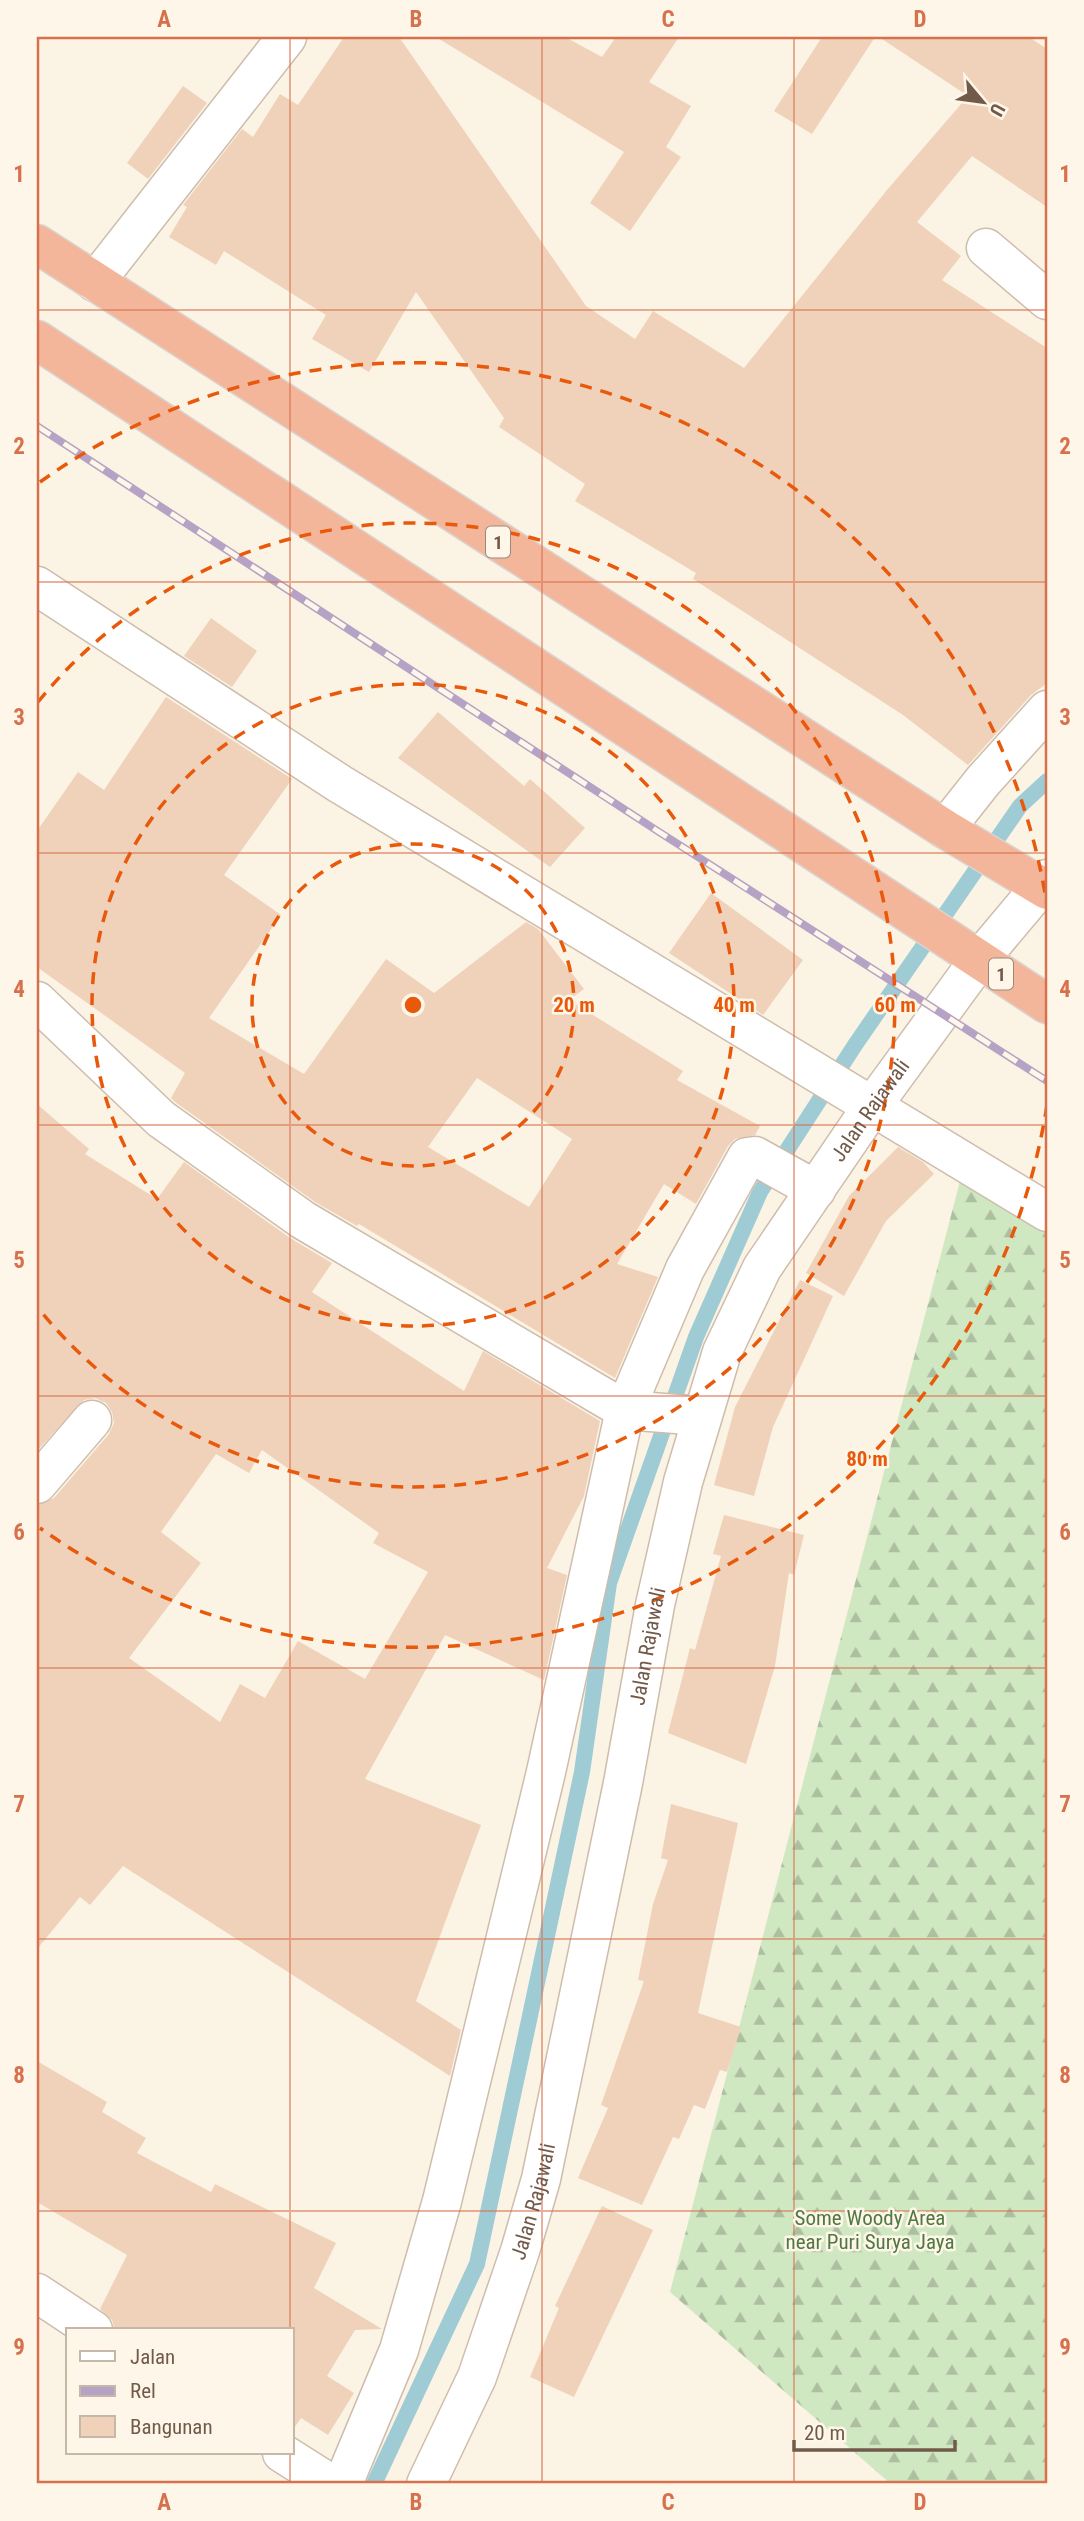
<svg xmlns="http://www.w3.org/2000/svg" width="1084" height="2521" font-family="'Roboto Condensed',sans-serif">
<defs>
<pattern id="forest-firs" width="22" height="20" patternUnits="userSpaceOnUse" patternTransform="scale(1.75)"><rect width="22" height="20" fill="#d0e8c2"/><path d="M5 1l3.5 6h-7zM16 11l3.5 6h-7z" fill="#adbfa0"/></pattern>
</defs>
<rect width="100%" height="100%" fill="#fbf3e3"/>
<!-- forest -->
<path fill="url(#forest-firs)" d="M965 1162 1047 1215V2484H891L670 2292Z"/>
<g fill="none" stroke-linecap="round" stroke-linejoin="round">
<!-- stream -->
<path stroke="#9fcbd5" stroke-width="16" d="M374 2484 477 2264 582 1772 609 1583 696 1337 760 1192 855 1045 1020 806 1047 781"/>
</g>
<!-- building -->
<path fill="#f0d2bb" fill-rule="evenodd" d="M344 37H399L586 306 635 339 653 311 744 368 887 190 968 96 879 37H1029L1047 49V207L972 156 917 222 961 256 942 280 1047 348V683L1031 695 968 765 903 715 693 579 696 573 575 501 585 484 499 427 504 418 416 292 369 372 312 339 326 315 224 251 216 265 169 237 187 207 183 205 242 129 253 137 280 94 298 105Z
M436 37H565L602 57 616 37H679L649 82 691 106 666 147 681 157 630 231 590 203 624 152Z
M822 37H875L812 134 774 111Z
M183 86 207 103 148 179 127 163Z
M211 618 257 651 232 687 184 656Z
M166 697 292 779 224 875 281 915 209 1018 304 1074 386 959 434 993 526 922 538 929 584 989 569 1000 683 1071 677 1080 760 1126 755 1135 735 1139 728 1146 696 1204 664 1184 617 1264 658 1277 615 1378 359 1224 357 1226 315 1202 175 1102 171 1098 185 1073 37 967V831L78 772 104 790ZM477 1078 572 1139 529 1207 428 1147Z
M438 712 524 786 530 779 585 828 550 867 398 758Z
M711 893 803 960 763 1015 669 953Z
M37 1104 89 1149 85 1154 157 1199 184 1162 290 1238 332 1263 312 1292 464 1391 483 1351 600 1421 584 1496 547 1568 567 1575 544 1680 445 1635 365 1779 481 1825 416 2001 461 2030 450 2076 123 1866 90 1905 80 1897 37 1949V1505L54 1498 109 1434 114 1423 112 1412 106 1403 95 1398 84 1400 37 1451ZM262 1450 379 1533 373 1543 428 1572 365 1679 298 1641 265 1698 240 1684 220 1722 129 1658 201 1563 161 1532 216 1454 249 1473Z
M898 1147 923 1162 934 1174 886 1221 844 1296 806 1273 849 1196Z
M800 1280 833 1296 773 1427 754 1496 714 1485 735 1407Z
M724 1515 804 1535 794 1575 789 1573 775 1666 746 1764 668 1733 690 1648 695 1650 721 1556 713 1554Z
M671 1804 738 1823 698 2013 741 2027 727 2072 720 2070 705 2109 694 2105 679 2139 673 2137 642 2205 578 2178 608 2108 601 2105 644 1981 638 1980 653 1904 668 1860 661 1858Z
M37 2061 107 2102 102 2112 146 2138 137 2153 211 2192 215 2184 336 2243 314 2288 382 2329 355 2330 327 2376 354 2393 328 2435 301 2418 292 2431V2330H115L112 2320 100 2309 127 2255 37 2202Z
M602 2206 653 2230 574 2397 530 2377 559 2308 555 2306Z"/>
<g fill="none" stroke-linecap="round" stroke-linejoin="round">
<defs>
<g id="minor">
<path d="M986 248 1047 300"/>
<path d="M95 282 287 37"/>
<path d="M37 586 340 784 1047 1212"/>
<path d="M945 829 983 781 1047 710"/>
<path d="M37 1001 161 1119 303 1220 625 1410 702 1416"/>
<path d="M37 1484 92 1420"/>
<path d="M37 2293 93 2330"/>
<path d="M282 2453 331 2484"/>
<path d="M343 2484 399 2350 442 2201 546 1772 625 1410 685 1269 747 1157 755 1156 816 1190"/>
<path id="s1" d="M426 2484 477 2377 520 2251 541 2179 623 1783 655 1605 683 1482 722 1352 762 1268 873 1105 979 960 1047 879"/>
</g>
<path id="highway" d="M37 244 945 829 1047 890
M37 340 1047 1004"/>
</defs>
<!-- minor casing -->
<use href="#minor" stroke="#cebdad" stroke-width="41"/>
<!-- highway casing -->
<use href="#highway" stroke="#dad4d0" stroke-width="41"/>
<!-- minor -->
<use href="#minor" stroke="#fff" stroke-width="38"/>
<!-- highway -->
<use href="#highway" stroke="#f4b69b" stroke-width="38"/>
<defs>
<path id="rail" d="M37 426 656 830 1047 1081"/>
</defs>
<!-- rail casing -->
<use href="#rail" stroke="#b6a2c4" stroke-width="8"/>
<!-- rail -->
<use href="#rail" stroke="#fef7e9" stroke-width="5" stroke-dasharray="16" stroke-linecap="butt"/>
</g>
<!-- grid -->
<path fill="none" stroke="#d7704c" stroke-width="2" stroke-opacity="0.55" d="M290 37V2330M542 37V2484M794 37V2484M37 310H1047M37 582H1047M37 853H1047M37 1125H1047M37 1396H1047M37 1668H1047M37 1939H1047M37 2211H1047M290 2453V2484"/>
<!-- distance rings -->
<g fill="none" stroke="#e8590c" stroke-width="3.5" stroke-dasharray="12 9">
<circle cx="413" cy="1005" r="161"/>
<circle cx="413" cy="1005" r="321"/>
<path d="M38 702A482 482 0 1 1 38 1308"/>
<path d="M1047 1105A642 642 0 0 1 40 1528M40 482A642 642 0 0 1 1047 905"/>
</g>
<g text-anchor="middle" stroke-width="5" stroke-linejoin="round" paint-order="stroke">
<!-- shield labels -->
<g fill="#fef7e9" stroke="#9c897a" stroke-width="2">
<rect x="486" y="526.5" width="24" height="31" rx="5"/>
<rect x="989" y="958.5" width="24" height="31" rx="5"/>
</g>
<g font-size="19" font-weight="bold" fill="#725a4a">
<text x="498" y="549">1</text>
<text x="1001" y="981">1</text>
</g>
<!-- street labels -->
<g font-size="21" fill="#725a4a" stroke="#fef7e9">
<text dy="7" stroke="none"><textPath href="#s1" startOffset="1458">Jalan Rajawali</textPath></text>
<text dy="7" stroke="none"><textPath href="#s1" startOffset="870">Jalan Rajawali</textPath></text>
<text dy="7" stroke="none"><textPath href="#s1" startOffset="303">Jalan Rajawali</textPath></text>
</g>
<!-- park labels -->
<g font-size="21" fill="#507842" stroke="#fef7e9">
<text x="870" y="2225">Some Woody Area<tspan x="870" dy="24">near Puri Surya Jaya</tspan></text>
</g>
</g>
<circle cx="413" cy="1005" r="10" fill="#e8590c" stroke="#fef7e9" stroke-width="3.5"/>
<g font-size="21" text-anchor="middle" font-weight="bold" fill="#e8590c" stroke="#fef7e9" stroke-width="5" stroke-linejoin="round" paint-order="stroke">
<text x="574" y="1012">20 m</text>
<text x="734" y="1012">40 m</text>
<text x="895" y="1012">60 m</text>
<text x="867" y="1466">80 m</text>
</g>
<!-- border -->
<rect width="1084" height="2521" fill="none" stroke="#fef7e9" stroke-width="77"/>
<!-- legend -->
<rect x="66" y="2328" width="228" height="126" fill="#fef7e9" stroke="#c6b8a9" stroke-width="2"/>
<rect x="80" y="2351" width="35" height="10" fill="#ffffff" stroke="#c6b8a9" stroke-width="2"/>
<text x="130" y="2364" font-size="21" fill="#725a4a">Jalan</text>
<rect x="80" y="2386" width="35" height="10" fill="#b6a2c4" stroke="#c6b8a9" stroke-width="2"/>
<text x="130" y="2398" font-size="21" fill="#725a4a">Rel</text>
<rect x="80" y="2416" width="35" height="21" fill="#f0d2bb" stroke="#c6b8a9" stroke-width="2"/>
<text x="130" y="2434" font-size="21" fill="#725a4a">Bangunan</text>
<!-- north arrow -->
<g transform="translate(983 102) rotate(119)" stroke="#fef7e9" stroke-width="5" paint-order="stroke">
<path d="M0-5L12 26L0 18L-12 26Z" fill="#725a4a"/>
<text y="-10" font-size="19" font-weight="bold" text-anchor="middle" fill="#725a4a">U</text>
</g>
<!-- scale -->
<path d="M794 2440v10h161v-10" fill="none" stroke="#725a4a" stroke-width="3.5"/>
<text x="804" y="2440" font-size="21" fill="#725a4a" stroke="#fef7e9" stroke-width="5" paint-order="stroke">20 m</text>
<rect x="38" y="38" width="1008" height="2444" fill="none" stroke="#d7704c" stroke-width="2.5"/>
<g font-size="23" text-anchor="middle" font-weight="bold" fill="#d7704c">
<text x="164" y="27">A</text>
<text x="416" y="27">B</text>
<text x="668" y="27">C</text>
<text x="920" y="27">D</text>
<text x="19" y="182">1</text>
<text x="1065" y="182">1</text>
<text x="19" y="454">2</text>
<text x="1065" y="454">2</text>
<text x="19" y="725">3</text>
<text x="1065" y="725">3</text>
<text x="19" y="997">4</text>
<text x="1065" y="997">4</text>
<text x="19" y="1268">5</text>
<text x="1065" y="1268">5</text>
<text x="19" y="1540">6</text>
<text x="1065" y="1540">6</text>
<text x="19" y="1812">7</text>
<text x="1065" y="1812">7</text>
<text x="19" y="2083">8</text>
<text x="1065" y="2083">8</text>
<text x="19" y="2355">9</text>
<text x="1065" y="2355">9</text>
<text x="164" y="2510">A</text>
<text x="416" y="2510">B</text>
<text x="668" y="2510">C</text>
<text x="920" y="2510">D</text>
</g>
</svg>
